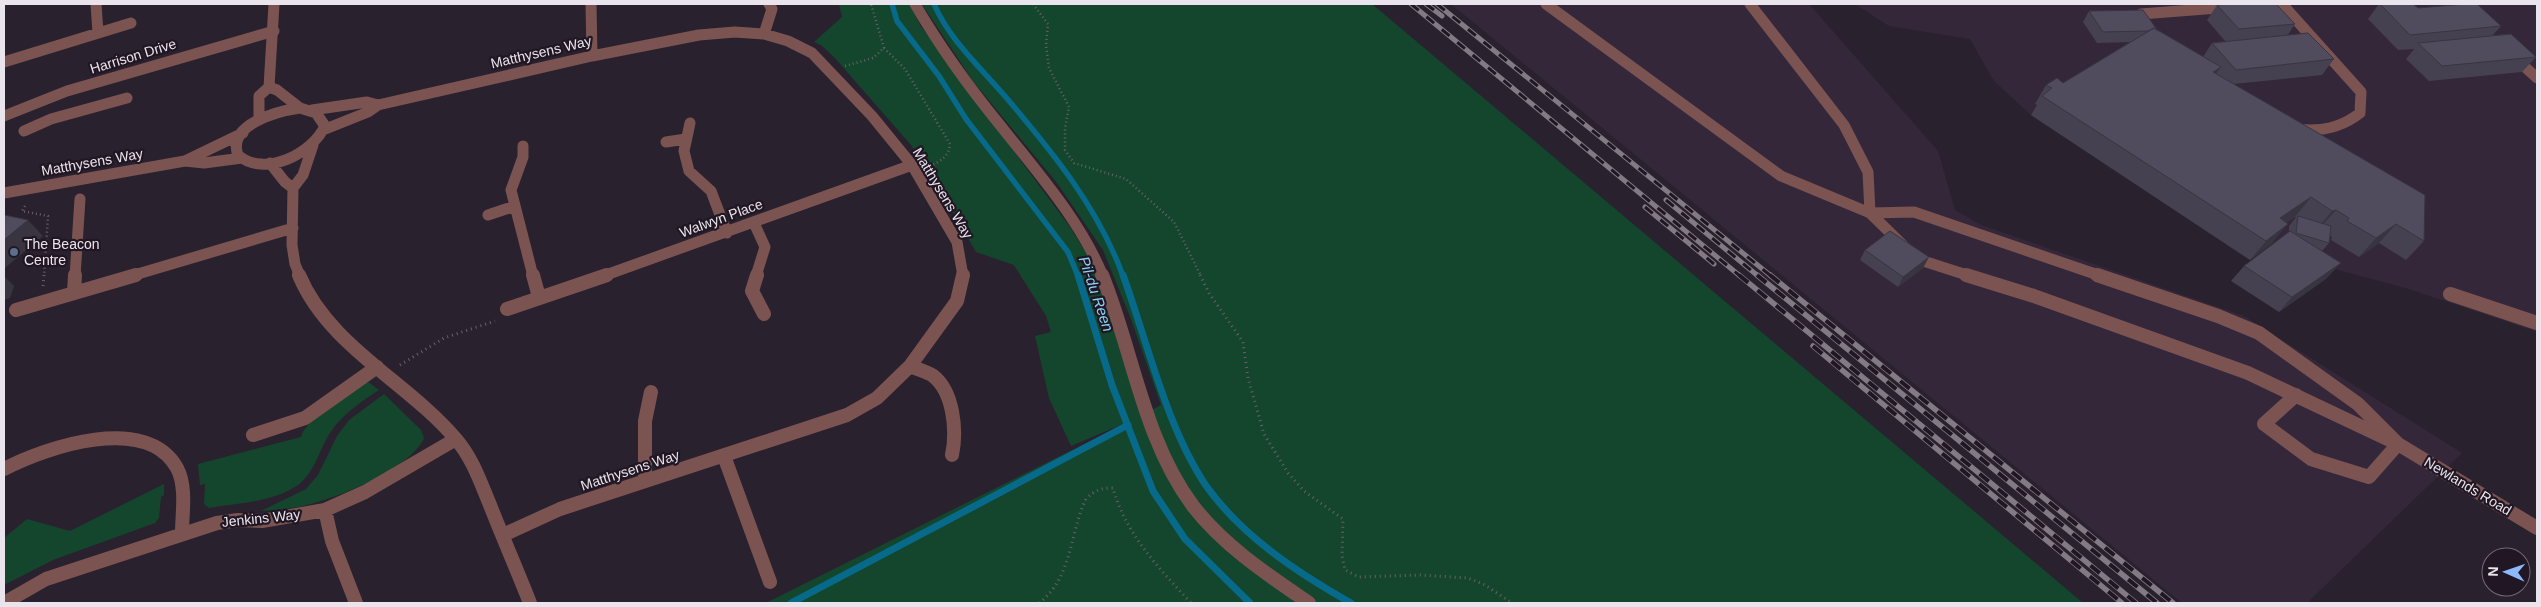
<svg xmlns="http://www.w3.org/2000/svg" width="2541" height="607" font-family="Arial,sans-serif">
<rect width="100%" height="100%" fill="#2a212e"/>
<!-- built -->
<path fill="#35273a" d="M1451 4H1809L1938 151 1955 210 1981 225 2244 316 2462 453 2307 603H2182Z
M1855 4H2537V332L2409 289 2324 266 2278 246 2250 260 2031 115 1994 81 1970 39 1889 26Z"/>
<!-- green -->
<path fill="#14462d" d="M839 4H910L920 25 1070 227 1095 267 1144 414 1161 405 1131 319 1103 250 1057 183 973 81 922 4H1372L2083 603H766L1130 421 1071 446 1049 398 1035 336 1051 332 1046 316 1014 265 976 252 933 178 911 145 834 57 821 45 814 42 842 17Z
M367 381 379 390C362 401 341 415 330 433 319 450 315 472 298 485 272 503 240 502 209 508L204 504 205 484 200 485 198 464 301 437C307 416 349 394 367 381Z
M384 394 421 430 424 438C410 469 340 497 307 505 292 509 276 510 261 511L306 489 318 475 337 436 349 420Z
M164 484V495L161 497 159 518 155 523 53 560 4 585V538L27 519 70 531Z"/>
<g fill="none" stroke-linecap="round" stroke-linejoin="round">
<!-- stream-far1 -->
<path stroke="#076a8a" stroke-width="5.5" d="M892 4 897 21 939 76 966 119 1068 252 1078 276
M934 4C949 39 979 66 1004 95 1051 150 1098 207 1123 276"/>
<!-- stream -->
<path stroke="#076a8a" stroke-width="7" d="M1078 275 1112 385 1153 491 1185 539 1250 603
M1123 275C1147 341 1167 429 1207 487 1243 537 1298 573 1351 603
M791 603 1128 425"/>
<!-- path-far1 -->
<path stroke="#68606b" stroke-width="2.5" stroke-dasharray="1 3" stroke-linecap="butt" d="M1033 4 1048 24 1046 45 1049 68 1069 107 1065 128V150L1074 163 1126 179 1174 222 1201 276
M884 48 905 69 950 144C949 156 941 161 930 166
M845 66 873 58 884 48 871 4
M25 206 22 211 48 216 44 276"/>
<!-- path -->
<path stroke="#68606b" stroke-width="3" stroke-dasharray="1 4" stroke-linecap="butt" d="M1200 275 1209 293 1243 342 1248 378 1264 434 1288 473 1304 491 1343 519 1342 556 1345 570 1359 577 1420 575 1468 578 1485 585 1512 603
M43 286 44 275
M400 365 444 338 495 321
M1039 603C1073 577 1069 534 1086 499 1095 490 1101 488 1113 488 1126 535 1159 568 1191 603"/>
<!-- minor-far1 -->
<path stroke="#7b5452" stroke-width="11" d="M96 4 98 33
M591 4 592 56
M915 4C940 47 969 87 1000 125 1037 172 1080 220 1103 276
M1546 4 1781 176 1870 213 1868 172 1844 125 1750 4
M2282 4 2361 92 2360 113C2341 128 2321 132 2297 129
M2141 14 2231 7
M764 34 772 9 769 4
M2514 57 2537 78
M4 62 131 23
M269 87 277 90 300 108
M300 108 316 113 325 126C312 154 264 178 238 155 226 124 279 111 300 108Z
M312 110 367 102 378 105
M4 116 67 91 274 31
M259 120V96L269 87 274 4
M690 123 684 151 689 171 711 191 727 233
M323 130 368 112 378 105 592 56 699 35 735 32 764 34 788 41 812 53 872 116 912 165 957 242 963 276
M24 131 51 119 127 98
M666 142 686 139
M523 146V157L511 190 533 276
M185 161 243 133
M270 163 285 182 293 188
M4 193 185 161 204 163 242 158
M488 215 515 206
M754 223 765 247 756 276
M75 276 80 199
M131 276 293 228
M300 276 295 264 292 245 293 188 303 175 313 145
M603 276 912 165
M1970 276 1917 259 1870 213 1914 212 2101 276"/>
<!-- minor -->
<path stroke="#7b5452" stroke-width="14" d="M299 275C328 345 407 382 455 438 472 457 480 481 490 505 503 538 517 570 530 603
M533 275 539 297
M757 275 752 291 764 314
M1102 275C1133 351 1143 439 1193 506 1224 546 1268 575 1309 603
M1966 275 2034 296 2248 373 2398 444
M2097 275 2218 316 2259 333 2358 404 2398 444
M74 293 75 275
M2450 294 2537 323
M507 309 607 275
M16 310 136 275
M910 366C917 369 925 371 932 375 954 391 957 431 952 455
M2296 395 2264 424 2311 459 2369 477 2398 444
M253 435 305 418 377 367
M2398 444 2537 528
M724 456 770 582
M4 469C46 447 147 413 177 468 187 487 182 513 182 533
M645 480V421L651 392
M325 510 332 541 356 603
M503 535 560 509 847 415 877 398 910 366 957 301 963 275
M4 603 46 579 217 523 238 520 262 521 325 510 365 492 456 439"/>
<defs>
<path id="rail-far1" d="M1411 4 1740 276
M1426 4 1442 16
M1437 4 1771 276
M1666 200 1758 276
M1645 207 1714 264"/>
<path id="rail" d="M1739 275 2136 603
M1757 275 2157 603
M1770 275 2173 603
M1813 346 2122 603"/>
</defs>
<!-- rail-far1 casing -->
<use href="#rail-far1" stroke="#827a85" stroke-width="5"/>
<!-- rail casing -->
<use href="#rail" stroke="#827a85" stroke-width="5.5"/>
<!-- rail-far1 -->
<use href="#rail-far1" stroke="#211724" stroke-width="3" stroke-dasharray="10" stroke-linecap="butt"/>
<!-- rail -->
<use href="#rail" stroke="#211724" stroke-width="4" stroke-dasharray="12" stroke-linecap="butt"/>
</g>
<!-- wall -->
<path fill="#454150" d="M2379 4 2418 8 2501 26 2492 36 2536 57 2522 72 2429 81 2406 59 2414 49 2398 50 2368 19Z
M2217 5 2295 24 2287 36 2334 59 2322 75 2234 84 2424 241 2406 260 2379 243 2359 257 2331 240 2332 237 2330 236 2329 243 2322 251 2327 278 2279 312 2231 281 2244 266 2289 232V226L2296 217H2295L2286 223 2272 243 2250 260 2031 115 2037 105 2035 104 2046 85 2063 83 2130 42 2097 43 2083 22 2089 11 2158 31 2203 57 2212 43 2226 42 2207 20Z
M1865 250 1923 268 1898 287 1860 260Z"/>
<!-- shaded-wall -->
<path fill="#383541" d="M2221 67 2207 86 2213 72Z
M2311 197 2295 217 2264 238 2280 218Z
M2336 210 2319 229 2316 230 2332 211Z
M28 220 43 236 5 268 4 272V240Z
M2288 224 2272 243 2250 260 2266 241Z
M2396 224 2379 243 2359 257 2376 238Z
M1929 257 1923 268 1898 287 1903 277Z
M2341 263 2327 278 2279 312 2292 297Z
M4 276 14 286 10 298 4 300Z"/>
<!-- building -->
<path fill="#504c5d" stroke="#383541" d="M2230 4H2276L2295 24 2239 29 2217 5Z
M2380 4H2413L2418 8 2466 4H2477L2501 26 2410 35Z
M2143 10 2158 31 2154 28 2148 31 2103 32 2089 11Z
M2154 28 2221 67 2213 72 2425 195 2424 241 2396 224 2376 238 2347 221 2349 218 2336 210 2332 211 2311 197 2280 218 2288 224 2266 241 2042 96 2052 88 2046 85 2057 78 2063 83Z
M2308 33 2334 59 2236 70 2212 43Z
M2511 34 2536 57 2442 66 2418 43Z
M4 215 28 220 4 240Z
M2298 216 2331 226 2329 243 2296 233Z
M1890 231 1929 257 1903 277 1865 250Z
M2290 231 2341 263 2292 297 2244 266Z"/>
<!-- markers -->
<circle fill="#5c6f8a" stroke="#211724" stroke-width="2" cx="14" cy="252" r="5"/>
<g text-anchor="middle" stroke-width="4.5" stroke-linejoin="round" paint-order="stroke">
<!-- street labels -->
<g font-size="14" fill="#eae4ec" stroke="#211724">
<text transform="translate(541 52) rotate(-13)" y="5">Matthysens Way</text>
<text transform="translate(133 56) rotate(-17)" y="5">Harrison Drive</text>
<text transform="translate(92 162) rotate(-10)" y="5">Matthysens Way</text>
<text transform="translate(943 193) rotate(59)" y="5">Matthysens Way</text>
<text transform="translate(721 218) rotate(-20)" y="5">Walwyn Place</text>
<text transform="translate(630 470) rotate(-18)" y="5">Matthysens Way</text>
<text transform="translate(2468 486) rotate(31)" y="5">Newlands Road</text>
<text transform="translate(261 518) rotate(-6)" y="5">Jenkins Way</text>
</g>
<!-- poi labels -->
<g font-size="14" fill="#eae4ec" stroke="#211724" text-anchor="start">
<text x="24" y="249">The Beacon<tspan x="24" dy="16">Centre</tspan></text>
</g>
<!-- water labels -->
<g font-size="15" font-style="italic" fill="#88d4f4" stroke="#211724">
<text transform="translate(1096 294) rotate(71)" y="5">Pil-du Reen</text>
</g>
</g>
<!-- border -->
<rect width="2541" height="607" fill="none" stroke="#eae4ec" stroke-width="10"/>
<!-- north arrow -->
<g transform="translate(2506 572) rotate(272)"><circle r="24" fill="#211724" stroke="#716974"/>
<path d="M0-4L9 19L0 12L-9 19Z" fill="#8db9fc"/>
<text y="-8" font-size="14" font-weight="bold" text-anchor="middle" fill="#eae4ec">N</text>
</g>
</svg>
